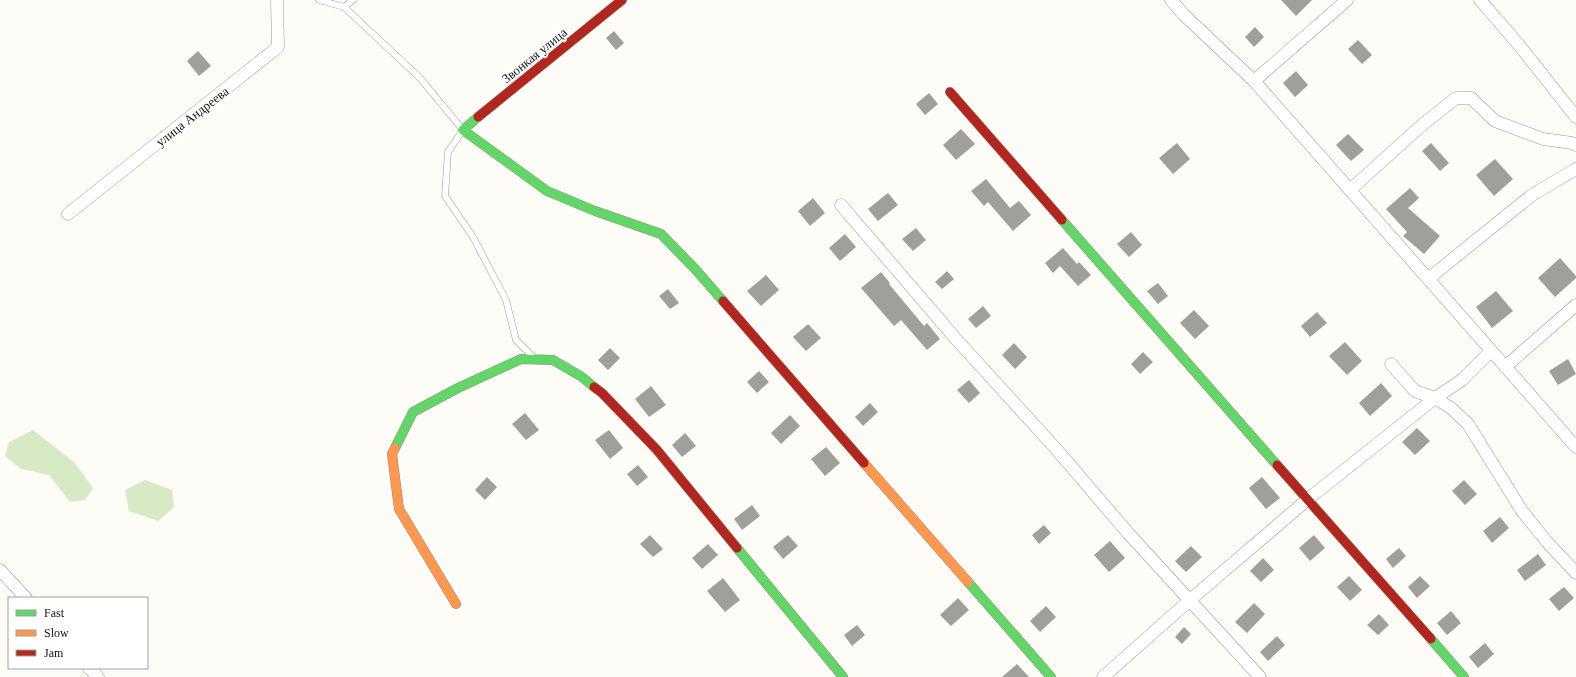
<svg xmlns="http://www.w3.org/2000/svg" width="1576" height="677" font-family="'Times New Roman',serif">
<rect width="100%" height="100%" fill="#fdfcf7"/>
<!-- forest -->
<path fill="#d8eac5" d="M33 430 74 462 93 488 85 500 70 502 49 475 21 469 5 456 9 442Z
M145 480 172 490 174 507 158 521 129 511 125 490Z"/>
<!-- building -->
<path fill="#a19f9c" d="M1281 0H1312L1296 16Z
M1255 27 1264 37 1254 47 1245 37Z
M614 31 624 43 616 50 606 38Z
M1358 40 1372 55 1362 64 1348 49Z
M198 51 211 66 199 76 187 61Z
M1296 71 1308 85 1295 97 1283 83Z
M929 93 938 104 925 115 916 104Z
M961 129 975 144 956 160 943 145Z
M1348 134 1364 150 1351 161 1336 145Z
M1177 143 1190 159 1173 174 1159 158Z
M1431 143 1449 163 1440 171 1422 151Z
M1495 159 1513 179 1494 196 1476 175Z
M986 179 1010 208 1019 201 1031 215 1013 231 988 202 984 206 971 191Z
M1410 188 1419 198 1408 208 1440 236 1424 254 1403 236 1407 232 1386 209Z
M888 193 898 205 878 221 868 209Z
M813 198 825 213 810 226 798 211Z
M916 228 926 240 913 251 902 239Z
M1131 232 1142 245 1129 257 1117 244Z
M845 234 856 247 840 261 829 248Z
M1063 248 1077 264 1079 262 1091 275 1078 286 1060 266 1053 273 1045 263Z
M1560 258 1576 276V278L1555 297 1538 278Z
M947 271 954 279 942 289 935 282Z
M881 272 890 283 889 284 924 326 927 323 940 339 927 350 901 320 894 326 861 288Z
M766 275 779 290 761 306 747 291Z
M1158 283 1168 296 1158 304 1147 291Z
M668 289 679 303 670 309 659 296Z
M1496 291 1513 311 1492 328 1476 307Z
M983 306 991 316 976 328 968 319Z
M1194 310 1209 326 1195 339 1180 323Z
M1317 312 1327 323 1310 337 1301 326Z
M808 324 821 338 806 351 793 337Z
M1345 342 1362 361 1347 375 1329 356Z
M1014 343 1027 357 1015 369 1002 355Z
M610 348 620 358 608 370 598 360Z
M1143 352 1153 362 1140 374 1131 364Z
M1568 359 1576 374 1558 385 1549 371Z
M759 371 769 382 757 393 747 382Z
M969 380 980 393 969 403 957 390Z
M1381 383 1392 396 1370 416 1359 403Z
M651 386 666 405 649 417 635 399Z
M870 403 878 412 863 426 855 417Z
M525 413 539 430 526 440 512 424Z
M790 415 800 426 781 444 771 433Z
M1417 428 1430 441 1415 455 1402 442Z
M609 430 623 448 610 459 595 440Z
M685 433 696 446 682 457 672 445Z
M826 447 840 463 825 476 811 459Z
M638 465 648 477 637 486 627 474Z
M487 477 497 487 485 500 475 490Z
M1262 477 1280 498 1266 509 1249 488Z
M1464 480 1477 494 1465 505 1452 491Z
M752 505 760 516 742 530 734 519Z
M1500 517 1509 528 1492 543 1483 531Z
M1044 525 1051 533 1039 544 1032 535Z
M650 535 663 549 653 557 640 544Z
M788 535 798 546 783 559 773 547Z
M1314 535 1325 548 1310 561 1299 548Z
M1110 541 1125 558 1109 572 1094 555Z
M708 544 718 555 702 569 692 558Z
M1191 546 1202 557 1186 572 1175 561Z
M1399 548 1406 556 1393 568 1386 559Z
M1538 554 1546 565 1525 581 1517 570Z
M1263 558 1274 570 1261 582 1250 571Z
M1349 576 1362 590 1350 601 1337 587Z
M1420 576 1430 586 1417 598 1408 587Z
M723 578 740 600 725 612 707 591Z
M1564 587 1574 598 1559 611 1549 599Z
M958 598 969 610 951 626 940 615Z
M1254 603 1265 614 1247 633 1235 622Z
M1046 606 1056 617 1040 632 1030 621Z
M1451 611 1461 623 1447 635 1437 623Z
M1379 614 1389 625 1378 635 1367 625Z
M857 625 865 635 852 646 844 635Z
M1184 627 1191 634 1182 644 1175 637Z
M1277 636 1285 645 1268 661 1260 652Z
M1485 643 1494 654 1478 668 1469 657Z
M1017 664 1029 677H1002Z"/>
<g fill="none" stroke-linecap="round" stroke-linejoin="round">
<defs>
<path id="lane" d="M319 0 344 7 419 77 463 130 448 152 445 196 473 237 506 300 516 340 532 356
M344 7 353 0"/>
<path id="street" d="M1171 0 1184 15 1254 81 1576 447
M1480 0 1519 45 1576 117
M1254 81 1347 0
M1350 190 1422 125 1456 98H1471L1495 121 1543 139 1572 143 1576 145
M841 205 956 339 1057 450 1128 533 1260 677
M68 214 278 47 277 0
M1428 279 1532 195 1576 169
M1391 364 1415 391 1435 398 1451 408 1468 424 1522 511 1547 542 1576 573
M1505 367 1576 305
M0 570 26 598
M89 668 98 677
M1103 677 1190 600 1307 500 1435 398 1462 380 1491 351"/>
<path id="fast" d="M478 117 463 130 547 191 595 211 661 234 696 270 723 301
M1062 220 1277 465
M395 448 413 412 458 388 521 359 553 360 582 377 594 387
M737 548 843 677
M968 582 1051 677
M1431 639 1464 677"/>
<path id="slow" d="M395 448 392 454 399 509 456 604
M864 463 968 582"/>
<path id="jam" d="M950 92 1062 220
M478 117 622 0
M723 301 864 463
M594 387 602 393 657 450 737 548
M1277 465 1431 639"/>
</defs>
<!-- lane casing -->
<use href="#lane" stroke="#979795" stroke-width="7"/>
<!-- street casing -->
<use href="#street" stroke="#979795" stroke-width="13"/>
<!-- fast casing -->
<use href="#fast" stroke="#8e8d8b" stroke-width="10"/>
<!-- slow casing -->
<use href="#slow" stroke="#8e8d8b" stroke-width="10"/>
<!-- jam casing -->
<use href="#jam" stroke="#8e8d8b" stroke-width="10"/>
<!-- lane -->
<use href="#lane" stroke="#fffffe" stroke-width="6"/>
<!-- street -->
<use href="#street" stroke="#fffffe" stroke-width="12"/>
<!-- fast -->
<use href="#fast" stroke="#63d668" stroke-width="9"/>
<!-- slow -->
<use href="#slow" stroke="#ff974d" stroke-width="9"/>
<!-- jam -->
<use href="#jam" stroke="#b3261e" stroke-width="9"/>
</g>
<g text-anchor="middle" stroke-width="4" stroke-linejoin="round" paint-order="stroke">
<!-- street labels -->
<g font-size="13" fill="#111" stroke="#fff">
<text transform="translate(534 55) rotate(-39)" y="5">Звонкая улица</text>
<text transform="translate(192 116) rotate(-38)" y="5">улица Андреева</text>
</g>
</g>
<!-- legend -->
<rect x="8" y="597" width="140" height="72" fill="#ffffff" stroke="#a0a0a0"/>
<rect x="16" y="610" width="20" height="6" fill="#63d668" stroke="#a0a0a0"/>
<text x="44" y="617" font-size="12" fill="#111111">Fast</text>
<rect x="16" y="630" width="20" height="6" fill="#ff974d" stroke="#a0a0a0"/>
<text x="44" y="637" font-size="12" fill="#111111">Slow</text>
<rect x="16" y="650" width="20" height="6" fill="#b3261e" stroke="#a0a0a0"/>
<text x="44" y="657" font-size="12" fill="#111111">Jam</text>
</svg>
